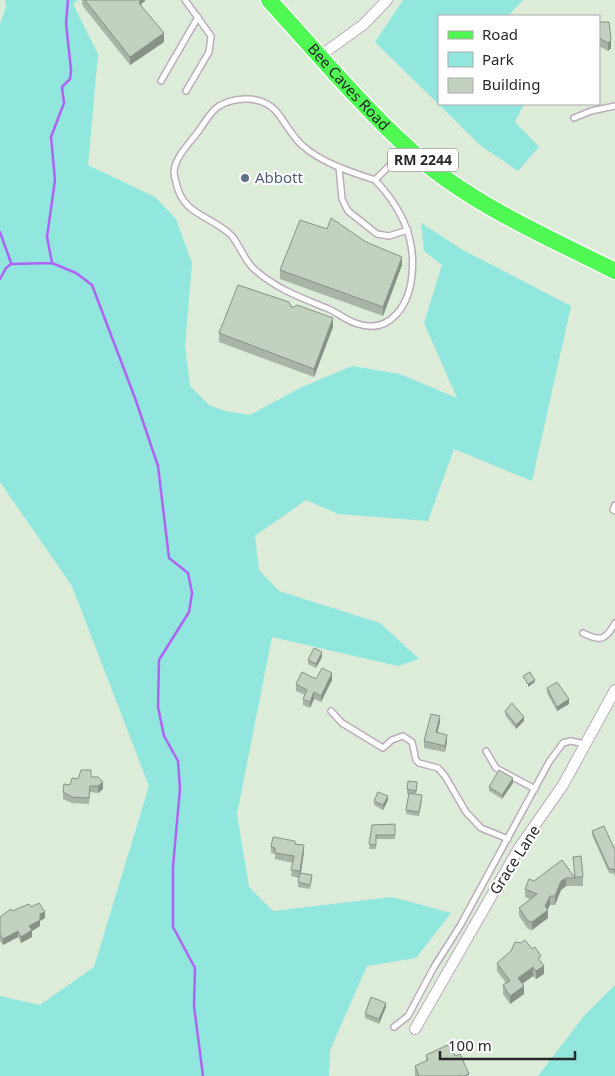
<svg xmlns="http://www.w3.org/2000/svg" width="615" height="1076" font-family="'Noto Sans',sans-serif">
<rect width="100%" height="100%" fill="#dcecd8"/>
<!-- green -->
<path fill="#91e6de" d="M5 0H78L73 4 98 54 88 165 155 197 176 219 192 263 185 346 190 386 209 405 225 411 250 415 302 387 352 366 400 374 457 398 424 323 442 265 424 251 421 223 463 250 571 306 532 481 454 449 428 521 338 514 306 500 255 536 259 570 279 591 380 623 419 659 398 666 272 637 237 814 249 887 273 911 392 897 451 913 416 958 367 966 330 1050 329 1076H0V996L40 1005 94 967 149 786 72 586 0 482V24L6 7Z
M403 0H523L508 16H439V104H524L515 122 539 147 518 171 480 145 375 42Z
M615 985V1076H538L584 1016Z"/>
<g fill="none" stroke-linecap="round" stroke-linejoin="round">
<!-- stream -->
<path stroke="#af64f5" stroke-width="2.5" d="M68 0 66 23 71 70 70 79 62 87 64 103 51 137 55 180 47 237 52 263 76 273 92 285 135 398 158 466 169 558 188 573 192 593 189 612 159 660 158 707 164 736 178 761 180 789 173 866V927L195 968 194 1006 203 1076
M0 232 11 263
M0 279 6 268 11 264 52 263"/>
<defs>
<path id="lane" d="M185 0 211 36 209 52 186 91
M161 81 198 17
M574 118 591 111 615 106
M339 167 342 199 348 211 377 234 389 236 408 230
M375 180C400 206 416 237 412 274 410 303 391 335 358 324 346 321 336 311 324 307 299 297 275 288 254 269 244 260 240 245 231 235 210 215 182 215 176 182 175 179 174 174 174 171 176 155 191 142 200 129 205 122 211 111 219 106 236 96 261 96 275 110 285 121 291 136 303 146 322 163 351 172 375 180L405 150
M615 505 613 510 615 511
M583 633C600 642 606 640 615 623
M331 711 342 723 383 748 392 740 403 736 412 742 416 760 419 763 438 768 445 776 466 812 481 828 508 839
M486 751 496 768 535 789
M394 1027 408 1016 434 967 460 926 549 762 563 743 571 741 585 744"/>
<path id="street" d="M320 56 364 24 387 0
M415 1029 519 848 563 785 615 690"/>
<g id="primary">
<path id="s1" d="M269 0C314 49 358 102 407 147 465 202 544 235 615 271"/>
</g>
</defs>
<!-- lane casing -->
<use href="#lane" stroke="#bdacbc" stroke-width="8"/>
<!-- street casing -->
<use href="#street" stroke="#bdacbc" stroke-width="12"/>
<!-- primary casing -->
<use href="#primary" stroke="#fff" stroke-width="19"/>
<!-- lane -->
<use href="#lane" stroke="#fff" stroke-width="5"/>
<!-- street -->
<use href="#street" stroke="#fff" stroke-width="10"/>
<!-- primary -->
<use href="#primary" stroke="#50f853" stroke-width="16"/>
</g>
<!-- wall -->
<path fill="#a8b4a6" d="M82 0H145V1L141 4V5L164 42 130 65 82 5Z
M599 22 611 48 608 51 599 46Z
M327 229 366 242 402 265 383 316 280 279V270Z
M292 308 333 327 314 377 219 342V333Z
M322 657 316 668 308 664V660Z
M316 679 332 680 321 702 314 699 310 708 303 705V699L305 695 296 691V684Z
M547 688 569 704 557 711 547 693Z
M505 711 524 721 516 729 505 715Z
M440 722 437 733 447 741 445 752 424 748V741Z
M91 777 103 789 98 793 90 792 89 804 72 803 63 799V792L78 779Z
M513 783 502 799 489 791V787Z
M417 787 416 794 422 800 419 816 406 814 409 794H407V789Z
M388 800 383 810 374 805V801Z
M395 824V839H376V849H369L372 825Z
M592 831 614 848H615V877L614 874 609 873 592 835Z
M295 844 304 852 301 873 312 879 310 889 298 887 299 878 291 876 293 863 275 859V854L271 853V847Z
M573 857 583 877V886H575V879V886H566L561 890 555 905H550L547 909 548 918 532 930 528 929 519 916V908L530 899 525 897V889L562 860 575 878Z
M31 907 45 918 40 921V926L32 931V937L21 943 18 937 3 945 0 941V917Z
M511 951 541 962 544 974 536 979 533 976 522 984 524 994 510 1004 503 994V985L506 983 497 971V963Z
M386 1007 379 1024 365 1018V1014Z
M426 1055 455 1056 469 1076H415V1066L426 1061Z"/>
<!-- shaded-wall -->
<path fill="#889287" d="M140 0H145V1L141 4 139 12Z
M164 33V42L130 65V57Z
M611 40V48L608 51V43Z
M402 257V265L383 316V307Z
M333 318V327L314 377V369Z
M322 652V657L316 668V664Z
M332 673V680L321 702V696Z
M535 680V682L528 687V684Z
M314 692V699L310 708V702Z
M569 699V704L557 711V707Z
M440 716V722L436 739V732Z
M524 717V721L516 729V725Z
M447 735V741L445 752V746Z
M513 778V783L502 799V795Z
M103 782V789L98 793V786Z
M388 796V800L383 810V805Z
M304 845V852L300 878V871Z
M566 878V886L561 890 555 905V896L561 881Z
M550 896V905L547 911 548 910V918L532 930V922L545 906Z
M45 912V918L40 921V926L32 931V937L21 943V937L29 926 40 914Z
M18 931V937L3 945V939Z
M544 966V974L536 979V971Z
M533 967V976L518 987V978Z
M524 986V994L510 1004V996Z
M386 1003V1007L379 1024V1019Z"/>
<!-- building -->
<path fill="#c3d1c1" stroke="#889287" d="M85 0H140L139 3 164 33 130 57Z
M599 22H609L611 40 608 43 599 38Z
M331 218 366 242 402 257 383 307 280 270 300 220 327 229Z
M238 285 289 302 292 308 297 305 333 318 314 369 219 333Z
M314 648 322 652 316 664 308 660Z
M322 668 332 673 321 696 314 692 310 702 303 699 307 690 296 684 302 672 316 679Z
M530 672 535 680 528 684 523 676Z
M557 682 569 699 557 707 547 688Z
M512 703 524 717 516 725 505 711Z
M431 714 440 716 436 732 447 735 445 746 424 741Z
M81 770H91V777H98L103 782 98 786H90L89 798 72 797 63 792 64 784 70 785 72 778 78 779Z
M499 770 513 778 502 795 489 787Z
M408 781 417 782 416 791 407 789Z
M378 792 388 796 383 805 374 801Z
M409 793 422 795 419 812 406 810Z
M395 824V835H376V845L369 844 372 825Z
M604 826 614 848H615V872L614 869H609L592 831Z
M273 837 295 841V844L304 845 300 871 291 870 294 856 275 853V848L271 847Z
M581 856 583 877H575L573 857Z
M562 860 575 878H566L561 881 555 896H550L545 906 548 910 532 922 528 921 519 908 537 894 525 889 529 879 534 881Z
M300 873 312 875 310 885 298 882Z
M39 903 45 912 40 914V920L29 926 32 930 21 937 18 931 3 939 0 935V917L11 909 12 911 29 904 31 907Z
M525 940 532 949 535 947 541 956 538 958 544 966 536 971 533 967 518 978 524 986 510 996 503 985 510 981 497 963 511 951 515 942 521 943Z
M371 997 386 1003 379 1019 365 1014Z
M450 1044 455 1056 460 1054 469 1074 464 1076H460V1075L458 1076H419L415 1066 428 1060 426 1055Z"/>
<!-- markers -->
<circle fill="#5c6f8a" stroke="#fff" stroke-width="2" cx="245" cy="178" r="5"/>
<g text-anchor="middle" stroke-width="4" stroke-linejoin="round" paint-order="stroke">
<!-- shield labels -->
<rect fill="#fff" stroke="#686868" stroke-width="1" x="388" y="148.5" width="70" height="23" rx="4"/>
<g font-size="14" font-weight="bold" fill="#282828">
<text x="423" y="165">RM 2244</text>
</g>
<!-- street labels -->
<g font-size="15" fill="#282828" stroke="#fff">
<text dy="5" stroke="none"><textPath href="#s1" startOffset="118">Bee Caves Road</textPath></text>
<text transform="translate(515 860) rotate(-57)" y="5">Grace Lane</text>
</g>
<!-- service labels -->
<g font-size="15" fill="#4e5e75" stroke="#fff" text-anchor="start">
<text x="255" y="183">Abbott</text>
</g>
</g>
<!-- legend -->
<rect x="438" y="15" width="162" height="90" fill="#ffffff" stroke="#a9a9a9"/>
<rect x="448" y="31" width="25" height="8" fill="#50f853" stroke="#a9a9a9"/>
<text x="482" y="40" font-size="15" fill="#282828">Road</text>
<rect x="448" y="52" width="25" height="15" fill="#91e6de" stroke="#a9a9a9"/>
<text x="482" y="65" font-size="15" fill="#282828">Park</text>
<rect x="448" y="78" width="25" height="15" fill="#c3d1c1" stroke="#a9a9a9"/>
<text x="482" y="90" font-size="15" fill="#282828">Building</text>
<!-- scale -->
<path d="M440 1051v8h135v-8" fill="none" stroke="#282828" stroke-width="2.5"/>
<text x="448" y="1051" font-size="15" fill="#282828" stroke="#ffffff" stroke-width="4" paint-order="stroke">100 m</text>
</svg>
